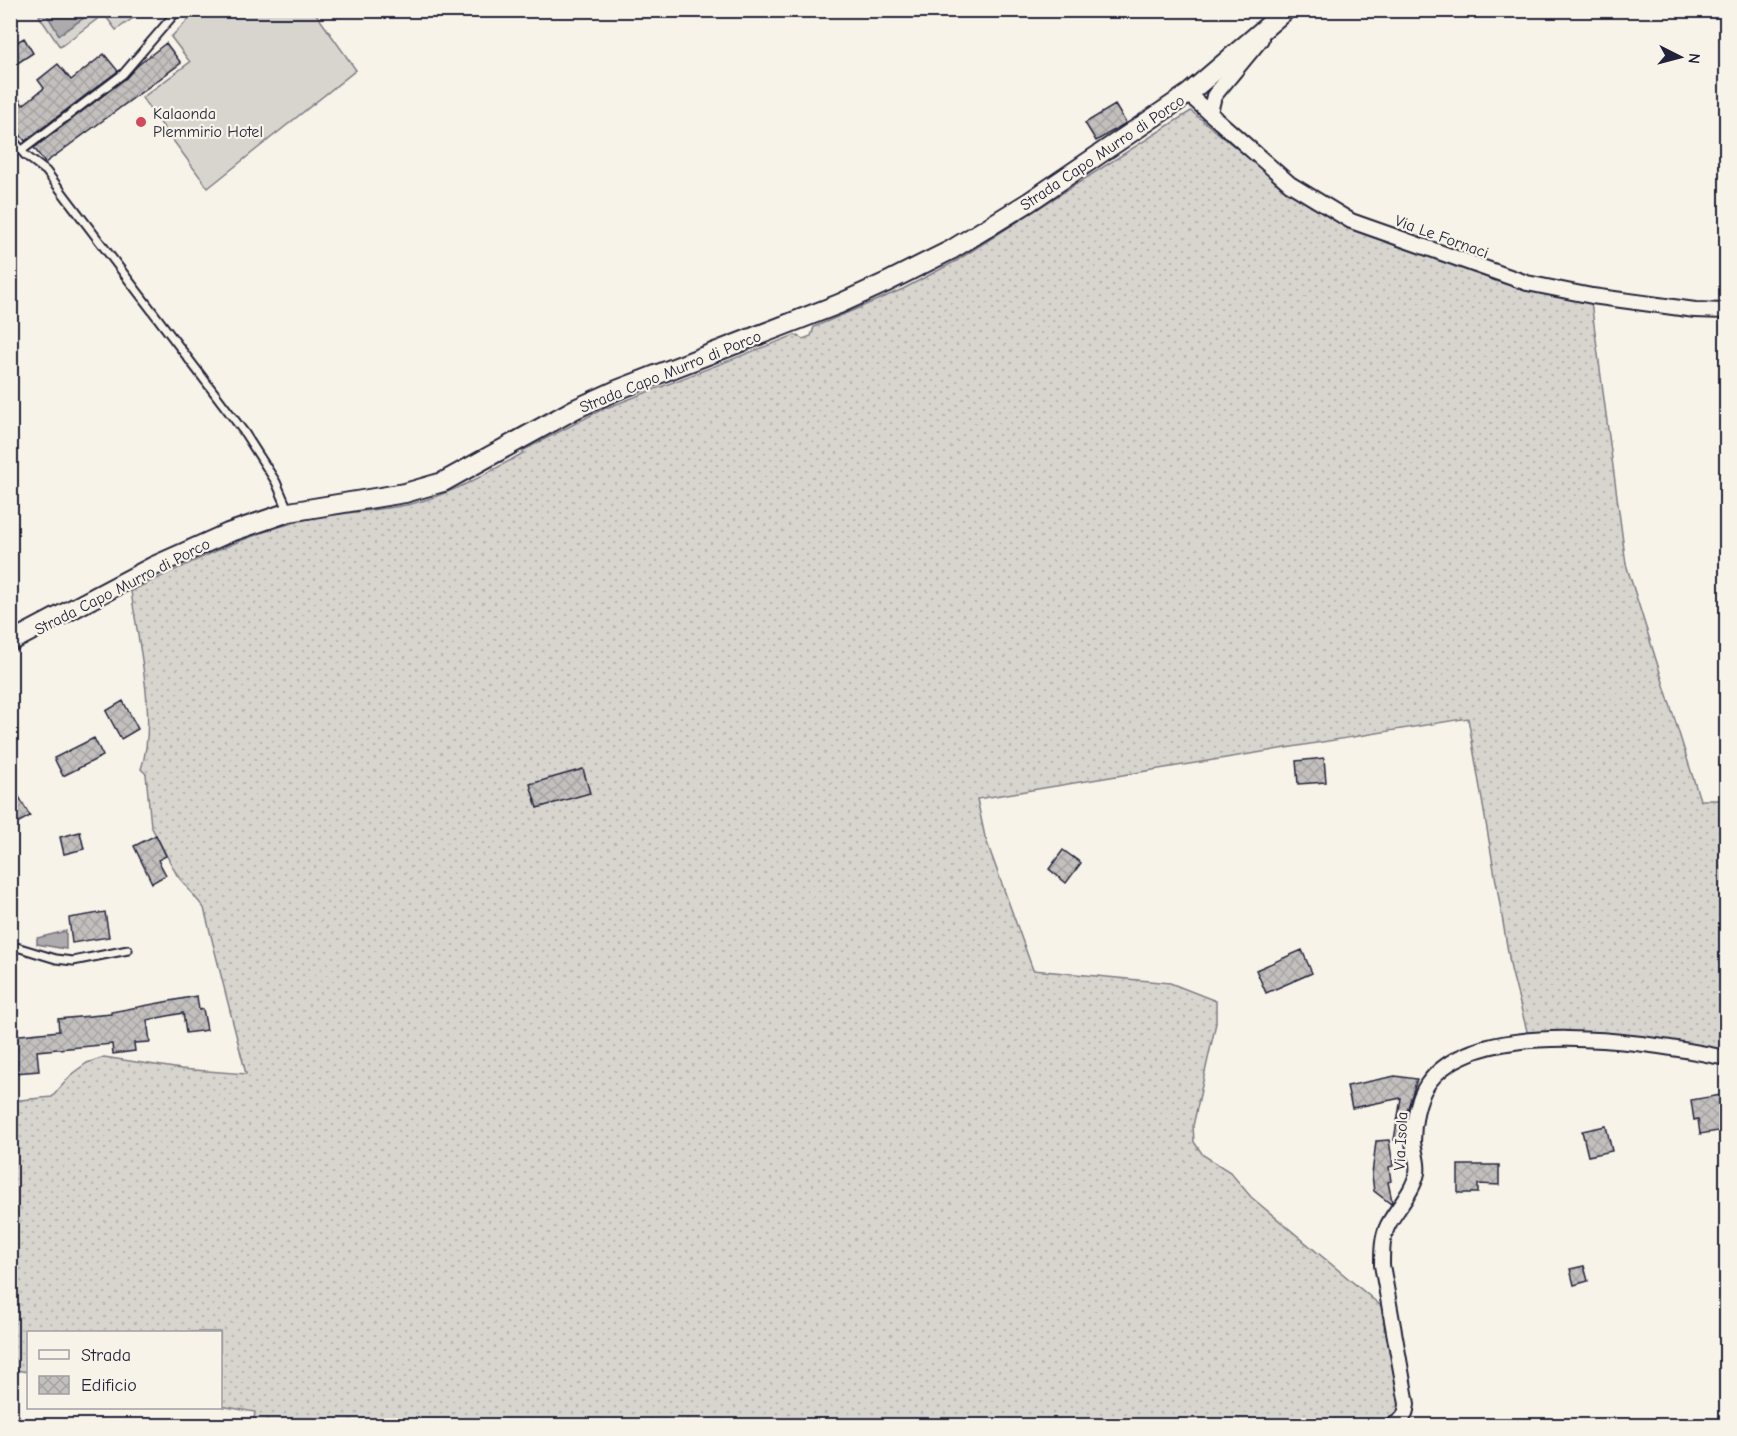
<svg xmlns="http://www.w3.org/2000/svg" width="1737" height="1436" font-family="'Comic Neue',sans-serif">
<defs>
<pattern id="grass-dots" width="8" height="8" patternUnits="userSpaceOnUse" patternTransform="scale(1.5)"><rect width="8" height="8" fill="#d8d5cf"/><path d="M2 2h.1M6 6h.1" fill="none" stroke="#b9b7b3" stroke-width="1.8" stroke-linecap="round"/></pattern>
<pattern id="building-cross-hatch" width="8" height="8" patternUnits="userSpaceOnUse" patternTransform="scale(1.5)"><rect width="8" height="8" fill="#c2bfbd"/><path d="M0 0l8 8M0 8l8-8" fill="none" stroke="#a6a4a3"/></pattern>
</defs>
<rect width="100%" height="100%" fill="#f7f3e8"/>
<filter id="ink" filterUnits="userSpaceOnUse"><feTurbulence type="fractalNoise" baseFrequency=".0167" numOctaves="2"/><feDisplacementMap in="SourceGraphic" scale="12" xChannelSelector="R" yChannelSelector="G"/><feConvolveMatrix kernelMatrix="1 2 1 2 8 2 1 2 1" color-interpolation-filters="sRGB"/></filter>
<g filter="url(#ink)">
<!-- grass -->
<path fill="url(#grass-dots)" stroke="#7d7c85" stroke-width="1.5" d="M1191 111 1295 196 1358 232 1502 283 1535 292 1591 302 1626 564 1700 800H1726V1053L1528 1035 1511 969 1468 718 977 799 985 837 1033 970 1170 983 1216 1001V1023L1193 1126 1194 1142 1203 1155 1230 1172 1251 1197 1386 1310 1384 1330 1391 1337 1401 1410 1395 1418 1372 1426H1205L1194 1422 1190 1426H1085L1084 1421H1076L1072 1426H970L961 1422 954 1426 253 1425 255 1412 221 1406 220 1332H28V1372L11 1369 10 1101 52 1097 73 1073 87 1063 104 1057 181 1069 246 1074 204 908 177 875 151 826 146 774 141 769C158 720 138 644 131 591 187 565 247 533 308 519 342 512 377 511 411 504 452 494 487 474 523 453L522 451 601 410 795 335 803 339 811 336 814 327 903 289 956 261Z"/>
<!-- garden -->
<path fill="#d8d5cf" stroke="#7d7c85" stroke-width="1.5" d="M95 11H143L116 30 104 14 60 47 39 16 46 13 59 34Z
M197 11H314L356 70 208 188 142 98 190 62 171 37Z"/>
<!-- water -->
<path fill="#aeabad" stroke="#76747f" stroke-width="1.5" d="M50 10H91L92 12 59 35 46 13Z
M66 931V949L37 944V938Z"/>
<!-- building -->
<path fill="url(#building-cross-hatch)" stroke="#22223b" stroke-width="1.5" d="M24 38 33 53 10 68V46Z
M166 43 181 63 45 163 34 148 126 78 137 66Z
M104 54 118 71 25 141 10 122V86L23 105 44 88 38 80 58 64 71 80Z
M1115 105 1126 123 1096 141 1085 123Z
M123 701 138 729 121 739 106 711Z
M94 738 103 756 63 776 54 758Z
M1324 758 1326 782 1298 784 1296 761Z
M583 769 590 793 537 808 530 784Z
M10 781 30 816 10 827Z
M80 832 84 849 64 854 60 837Z
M156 835 166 856 158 860 166 875 152 883 134 846Z
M1063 850 1081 863 1066 883 1049 869Z
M105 912 109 937 72 943 69 918Z
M1302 950 1312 973 1266 993 1256 970Z
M197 996 199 1010 203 1009 207 1030 186 1033 183 1013 147 1020 150 1042 134 1043 135 1051 113 1054 112 1044 37 1051 39 1071 15 1073 14 1070H10L11 1036 59 1031 58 1019 111 1014V1012Z
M1395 1076 1417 1079 1407 1111 1404 1140H1394L1401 1098 1352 1108 1347 1086Z
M1720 1095 1725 1130 1700 1134 1698 1119 1694 1120 1691 1100Z
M1606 1126 1612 1151 1588 1156 1582 1131Z
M1389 1140 1393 1166 1389 1167 1391 1181 1388 1182 1392 1201 1391 1204 1374 1191 1372 1175 1376 1141Z
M1458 1165H1499V1185L1478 1184V1193H1458Z
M1584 1266 1588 1281 1574 1285 1570 1269Z"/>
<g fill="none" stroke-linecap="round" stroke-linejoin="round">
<defs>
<path id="lane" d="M10 136 25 155 46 171 244 432 276 482 289 512
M21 151 123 74 178 10
M10 945 56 959 73 961 128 950"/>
<path id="street" d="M1188 94 1290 184 1351 221 1527 283 1592 296 1695 310 1726 311
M1210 112 1214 96 1261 39
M1391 1426C1402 1421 1406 1416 1407 1404L1382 1265C1382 1252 1382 1237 1388 1225 1397 1208 1413 1192 1417 1173 1419 1163 1414 1152 1413 1142 1413 1124 1417 1100 1427 1085 1475 1013 1654 1043 1726 1058"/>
<path id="secondary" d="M10 642 154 566 228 533 289 512 405 493 443 482 575 409 617 390 839 304 887 282 951 250 1029 202 1188 94 1286 10"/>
</defs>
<!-- lane casing -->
<use href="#lane" stroke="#22223b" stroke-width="11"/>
<!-- street casing -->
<use href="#street" stroke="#22223b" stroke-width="18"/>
<!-- secondary casing -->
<use href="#secondary" stroke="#22223b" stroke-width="22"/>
<!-- lane -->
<use href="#lane" stroke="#f7f3e8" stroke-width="7"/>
<!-- street -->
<use href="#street" stroke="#f7f3e8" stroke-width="14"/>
<!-- secondary -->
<use href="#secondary" stroke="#f7f3e8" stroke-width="18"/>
</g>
</g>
<!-- markers -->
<circle fill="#d1495b" stroke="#f7f3e8" stroke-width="2" cx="141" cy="122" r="6"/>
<g text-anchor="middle" stroke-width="4.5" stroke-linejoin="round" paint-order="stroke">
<!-- poi labels -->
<g font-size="16" fill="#22223b" stroke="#f7f3e8" text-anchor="start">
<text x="153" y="119">Kalaonda<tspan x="153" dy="18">Plemmirio Hotel</tspan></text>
</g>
<!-- street labels -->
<g font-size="16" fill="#22223b" stroke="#f7f3e8">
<text transform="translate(1102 152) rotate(-34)" y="6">Strada Capo Murro di Porco</text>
<text transform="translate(1442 236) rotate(20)" y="6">Via Le Fornaci</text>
<text transform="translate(670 371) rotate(-22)" y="6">Strada Capo Murro di Porco</text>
<text transform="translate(122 586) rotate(-27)" y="6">Strada Capo Murro di Porco</text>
<text transform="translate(1400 1141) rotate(-87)" y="6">Via Isola</text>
</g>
</g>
<!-- margin -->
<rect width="1737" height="1436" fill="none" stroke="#f7f3e8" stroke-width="36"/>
<rect x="18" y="18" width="1701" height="1400" fill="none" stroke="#22223b" stroke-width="2" filter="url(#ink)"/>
<!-- legend -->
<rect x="27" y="1331" width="195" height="78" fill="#f7f3e8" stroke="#a29fa3" stroke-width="1.5"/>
<rect x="39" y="1350" width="30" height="9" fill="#f7f3e8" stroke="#a29fa3" stroke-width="1.5"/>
<text x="81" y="1361" font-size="18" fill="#22223b">Strada</text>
<rect x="39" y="1376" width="30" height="18" fill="url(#building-cross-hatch)" stroke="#a29fa3" stroke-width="1.5"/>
<text x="81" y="1391" font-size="18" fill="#22223b">Edificio</text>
<!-- north arrow -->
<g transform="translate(1680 57) rotate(96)" stroke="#f7f3e8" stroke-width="4.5" paint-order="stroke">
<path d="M0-4.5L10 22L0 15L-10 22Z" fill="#22223b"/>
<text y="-9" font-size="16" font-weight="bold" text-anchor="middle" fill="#22223b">N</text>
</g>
</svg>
